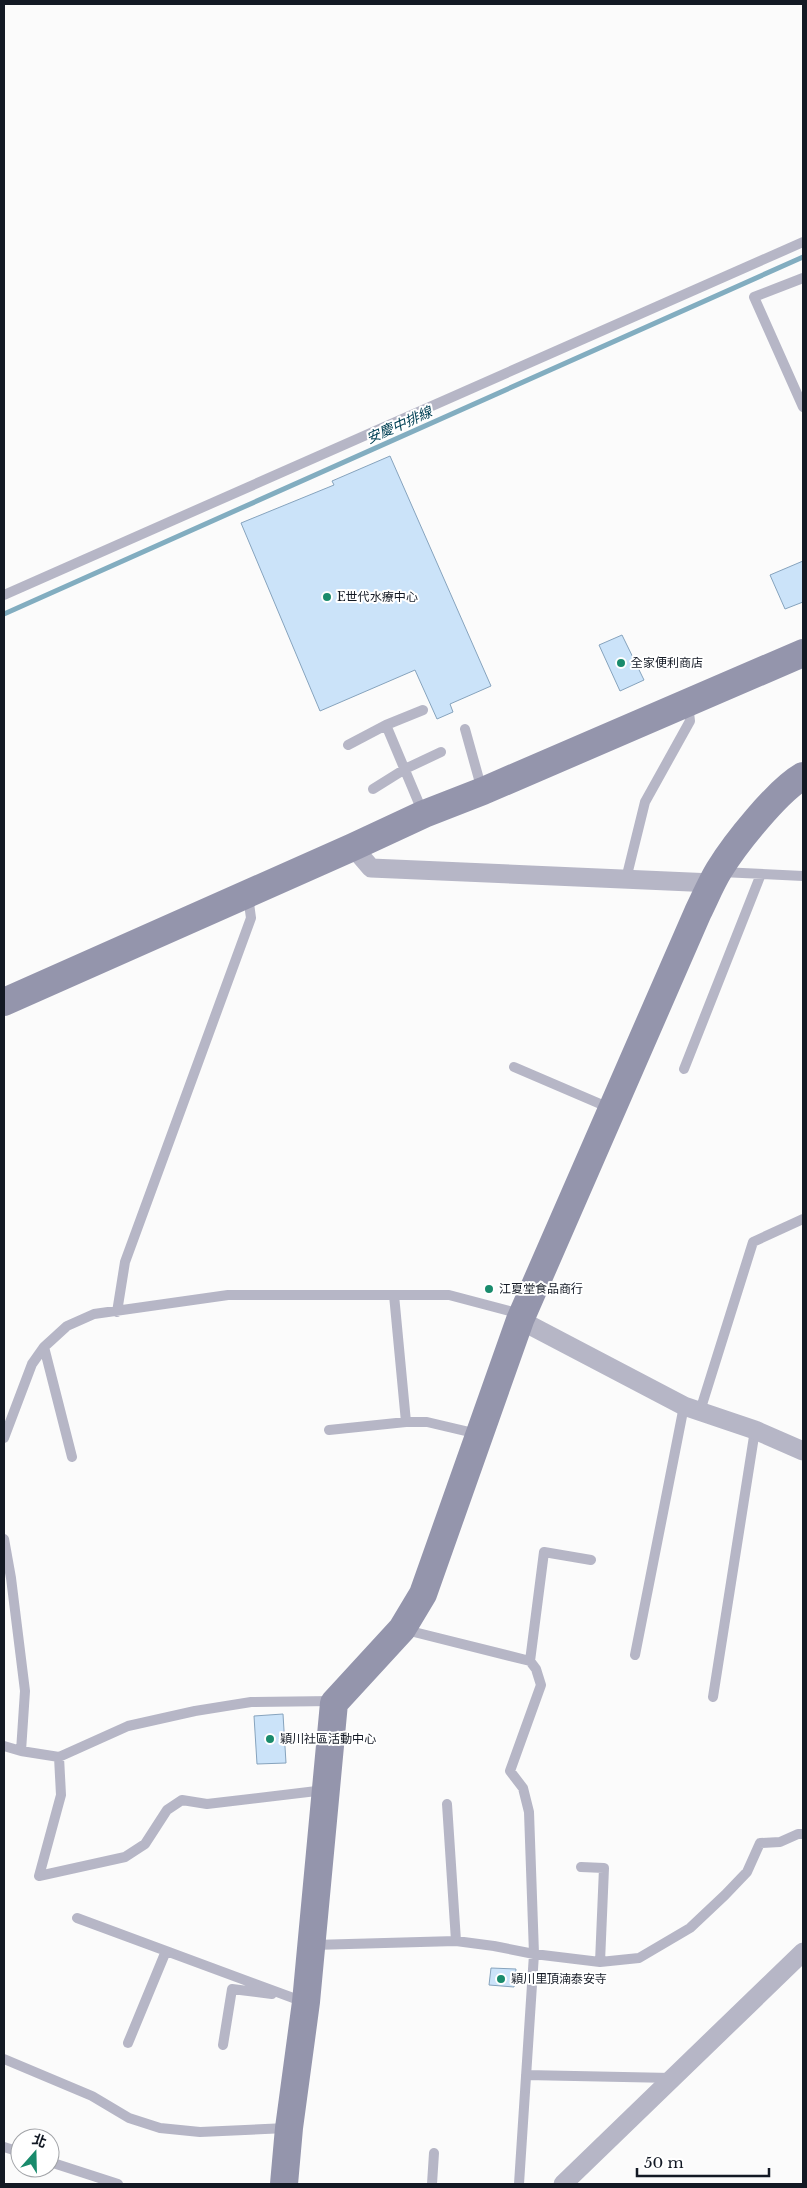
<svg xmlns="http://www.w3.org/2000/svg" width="807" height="2188" font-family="'Libre Baskerville','Noto Sans TC',serif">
<rect width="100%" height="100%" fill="#fbfbfb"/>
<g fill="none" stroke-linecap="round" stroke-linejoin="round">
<!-- stream -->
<path stroke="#82adc0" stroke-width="5" d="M4 614 803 257"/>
</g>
<!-- building -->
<path fill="#cbe3f9" stroke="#86a3bd" d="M390 456 491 686 450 704 453 712 437 719 415 670 320 711 241 523 334 485 332 481Z
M803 561V602L785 609 770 575Z
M622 635 644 680 620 691 599 645Z
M283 1714 286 1763 257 1764 254 1716Z
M491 1968 516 1969 514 1987 489 1985Z"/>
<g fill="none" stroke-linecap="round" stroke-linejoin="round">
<!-- lane -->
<path stroke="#b6b6c6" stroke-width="10" d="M803 278 754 297 803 407
M4 595 803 242
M386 725 423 813
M465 729 482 790
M348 745 386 725 423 710
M373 789 405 769 441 752
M721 872 803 876
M626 879 645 802 690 721 688 704
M514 1067 612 1109
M684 1069 761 874
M394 1295 406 1422
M117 1312 125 1262 251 918 248 896
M44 1347 72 1457
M700 1411 753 1242 803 1219
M329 1430 406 1422H427L478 1434
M4 1438 32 1364 44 1347 67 1326 94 1314 228 1295H449L521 1314
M4 1539 11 1578 25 1691 21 1751 4 1746
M402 1629 530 1661 536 1669 541 1685 510 1771 523 1788 529 1812 534 1954 519 2184
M635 1655 684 1406
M530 1661 544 1552 591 1560
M713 1697 755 1430
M21 1751 59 1757 128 1726 195 1711 251 1702 333 1701
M59 1757 61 1795 39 1876 125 1857 145 1844 167 1810 182 1800 207 1804 325 1790
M447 1804 456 1941
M581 1867 604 1868 600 1962
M77 1918 304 2002
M313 1945 456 1941 494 1946 534 1954 600 1962 639 1958 690 1928 725 1895 747 1872 760 1843 780 1842 798 1834H803
M128 2043 166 1951
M223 2045 232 1989 272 1994
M4 2059 92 2096 129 2118 160 2128 200 2132 287 2128
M526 2075 672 2078
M4 2147 20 2152
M50 2162 118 2184
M432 2184 434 2153"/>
<!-- street -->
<path stroke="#b6b6c6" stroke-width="19" d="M353 847 371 868 713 883
M520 1320 684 1406 755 1430 803 1451
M563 2184 803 1952"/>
<!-- secondary -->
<path stroke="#9495ac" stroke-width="28" d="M4 1002 353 847 424 814 483 791 803 653
M284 2184 289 2128 306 2002 334 1703 402 1629 423 1594 520 1320 698 912C705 898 711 883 719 870 735 844 777 791 803 776"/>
</g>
<!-- markers -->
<g fill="#198b6c" stroke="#fff" stroke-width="2">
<circle cx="327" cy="597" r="5"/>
<circle cx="621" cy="663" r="5"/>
<circle cx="489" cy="1289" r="5"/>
<circle cx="270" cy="1739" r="5"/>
<circle cx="501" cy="1979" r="5"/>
</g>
<g text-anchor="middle" stroke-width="4" stroke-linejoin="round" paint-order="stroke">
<!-- poi labels -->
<g font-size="12" fill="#131924" stroke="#fff" text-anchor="start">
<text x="337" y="601">E世代水療中心</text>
<text x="631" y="667">全家便利商店</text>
<text x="499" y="1293">江夏堂食品商行</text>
<text x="280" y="1743">穎川社區活動中心</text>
<text x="511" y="1983">穎川里頂湳泰安寺</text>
</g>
<!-- water labels -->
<g font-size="14" font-style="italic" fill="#004054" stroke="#fff">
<text transform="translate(399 425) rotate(-24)" y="5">安慶中排線</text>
</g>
</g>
<!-- border -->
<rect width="807" height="2188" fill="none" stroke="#131924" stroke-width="10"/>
<!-- north arrow -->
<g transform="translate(35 2153) rotate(20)"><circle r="24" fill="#ffffff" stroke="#a1a3a7"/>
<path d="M0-4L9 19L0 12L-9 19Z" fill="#198b6c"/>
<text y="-8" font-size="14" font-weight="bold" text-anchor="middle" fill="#131924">北</text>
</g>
<!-- scale -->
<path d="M637 2168v8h132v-8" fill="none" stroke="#131924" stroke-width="2.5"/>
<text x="644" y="2168" font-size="15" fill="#131924" stroke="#ffffff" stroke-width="4" paint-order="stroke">50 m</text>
</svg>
